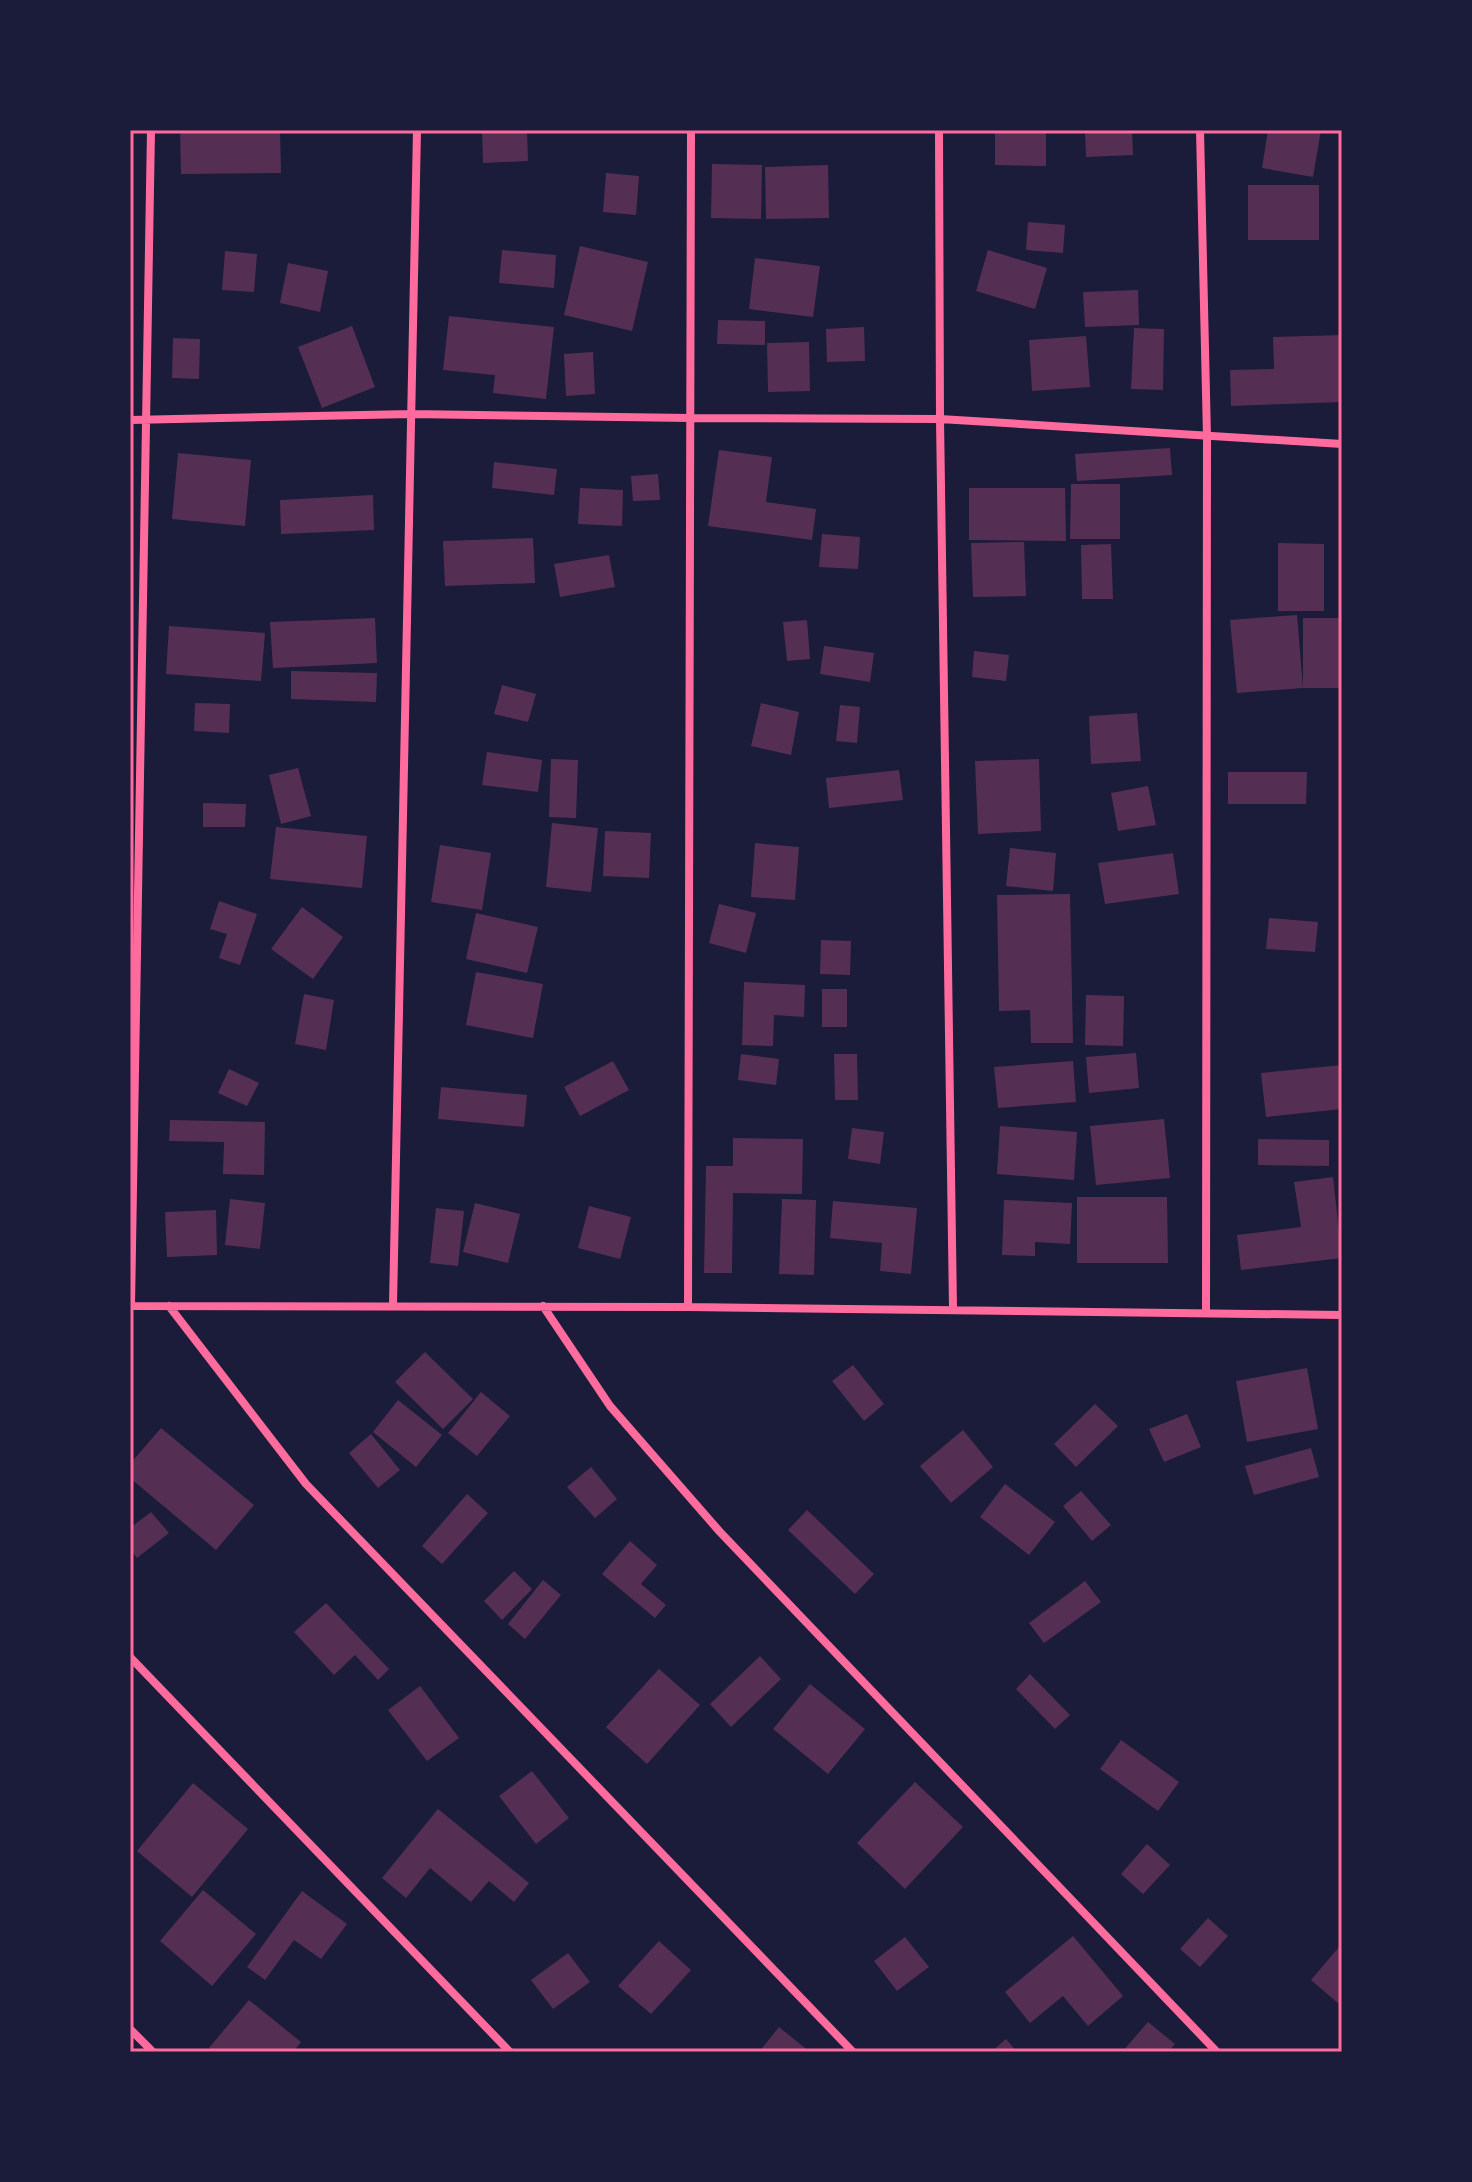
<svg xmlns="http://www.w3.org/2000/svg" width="1472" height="2182" font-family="Arial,sans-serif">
<rect width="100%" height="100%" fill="#1b1b3a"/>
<!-- building -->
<path fill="#542f53" d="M180 130H280L281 173 181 174Z
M482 130H527L528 161 483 163Z
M995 130H1046V166L995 165Z
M1085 130H1132L1133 155 1086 157Z
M1268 130H1321L1313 177 1262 168Z
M712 164 762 165 761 219 711 218Z
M828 165 829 218 766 219 765 167Z
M606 173 639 176 636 215 603 212Z
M1248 185H1319V240H1248Z
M1028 222 1065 225 1063 253 1026 250Z
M580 246 648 262 632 331 564 315Z
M502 250 556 255 554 288 499 283Z
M988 250 1047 268 1035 309 976 291Z
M225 251 257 254 254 292 222 290Z
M755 258 820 266 813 317 749 309Z
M288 263 328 271 320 312 280 303Z
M1138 290 1139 325 1085 327 1083 292Z
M449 316 554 327 546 399 493 393 495 375 443 370Z
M718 320 765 321V345L717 344Z
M352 326 375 387 322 408 298 347Z
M864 327 865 361 827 362 826 329Z
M1134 328 1164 329 1163 390 1131 389Z
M1342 335V402L1231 406 1230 370 1274 369 1273 337Z
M1086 336 1090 387 1032 391 1029 340Z
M173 338 200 339 199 379 172 378Z
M809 342 810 391 768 392 767 343Z
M593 352 595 394 566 396 564 354Z
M1170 448 1172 475 1077 481 1075 454Z
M719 450 772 457 766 502 816 509 812 540 708 526Z
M178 453 251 460 245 526 172 519Z
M494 462 557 469 554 495 492 488Z
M658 474 660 500 633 501 631 476Z
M1071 484H1120V539H1070Z
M580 488 623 490 622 526 578 524Z
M969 488H1065L1066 541 969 540Z
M373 495 374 530 281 534 280 500Z
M822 534 860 537 858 569 819 567Z
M533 538 535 583 445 586 443 541Z
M1024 542 1026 596 973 597 971 543Z
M1278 543 1324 544V611H1278Z
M1111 544 1113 599H1082L1081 545Z
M609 555 615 587 560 597 554 564Z
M1297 615 1303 688 1237 693 1230 620Z
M375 618 377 663 273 668 270 622Z
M1303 618H1342V688H1303Z
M807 620 810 659 787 661 783 622Z
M169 626 265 633 261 681 166 674Z
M824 646 874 653 870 682 820 674Z
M974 651 1009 655 1006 681 972 677Z
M291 671 377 673 376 702 291 699Z
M502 685 536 694 528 722 494 714Z
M195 703 230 704 229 733 194 731Z
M761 703 799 712 791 755 751 746Z
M840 705 860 707 857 743 836 741Z
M1137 713 1141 761 1091 764 1089 716Z
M487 752 542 760 538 792 482 785Z
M551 759 578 760 576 818 549 817Z
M1039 759 1041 831 978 834 975 761Z
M298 768 311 816 281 824 269 775Z
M899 770 903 800 829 808 826 778Z
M1228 772H1307L1306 804H1228Z
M1148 786 1156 825 1118 831 1111 793Z
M203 803 246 804 245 827H203Z
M552 823 598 828 591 892 546 887Z
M276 827 367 836 362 888 270 879Z
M605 831 651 833 649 878 603 876Z
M755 843 799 847 795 900 751 897Z
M440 845 491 853 482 910 431 902Z
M1010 848 1056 853 1053 891 1006 886Z
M1173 853 1179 894 1105 904 1098 863Z
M1070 894 1073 1043H1031L1030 1010 999 1011 997 895Z
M219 901 257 914 240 965 219 958 227 934 210 929Z
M719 904 756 913 746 953 709 943Z
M302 907 343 937 313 979 271 949Z
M476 913 538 927 527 973 466 959Z
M1269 918 1318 922 1315 952 1266 949Z
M821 940 851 941 850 975 820 974Z
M476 972 543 984 533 1038 466 1025Z
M744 982 805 985 804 1017 774 1015 773 1046 742 1045Z
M822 989H847V1027H822Z
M304 994 334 1000 326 1050 295 1044Z
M1086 995 1124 996 1123 1046 1085 1045Z
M1136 1053 1139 1088 1089 1093 1086 1057Z
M741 1054 779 1059 776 1085 738 1080Z
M834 1054H857L858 1100H835Z
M613 1061 629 1090 580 1116 564 1087Z
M1073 1061 1076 1102 998 1108 994 1067Z
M1342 1065V1109L1266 1117 1261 1073Z
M229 1069 259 1083 247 1106 218 1093Z
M441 1087 527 1095 524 1127 438 1119Z
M1164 1119 1170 1178 1096 1185 1090 1126Z
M170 1120 265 1122 264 1175 223 1174 224 1142 169 1141Z
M1000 1126 1077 1132 1074 1180 997 1174Z
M852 1128 884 1132 880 1164 848 1159Z
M733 1138 803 1139 802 1194 733 1193 732 1273H704L706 1166H733Z
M1258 1139 1329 1140V1166L1258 1165Z
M1333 1177 1342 1258 1241 1270 1237 1235 1301 1227 1294 1182Z
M1077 1197H1167L1168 1263H1077Z
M230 1199 265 1203 260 1249 225 1245Z
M782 1199 816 1200 814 1275 779 1274Z
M1004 1200 1072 1203 1070 1244 1035 1242V1256L1002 1255Z
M833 1201 917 1208 911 1274 880 1271 882 1243 830 1238Z
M475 1203 520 1214 508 1263 463 1252Z
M589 1206 631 1217 620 1259 578 1248Z
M436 1208 464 1211 458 1266 430 1263Z
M216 1210 217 1255 167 1257 165 1212Z
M425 1352 473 1399 443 1429 395 1382Z
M853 1365 884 1404 864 1421 832 1381Z
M1307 1368 1318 1429 1247 1442 1236 1381Z
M481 1392 510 1416 477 1456 448 1433Z
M398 1400 442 1435 416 1467 373 1432Z
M1095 1404 1118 1426 1076 1467 1054 1444Z
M1187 1414 1201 1447 1164 1462 1149 1429Z
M161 1428 254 1505 216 1550 130 1478V1464Z
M963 1430 993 1467 951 1503 920 1466Z
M371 1434 400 1470 378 1488 349 1453Z
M1311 1448 1319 1477 1254 1495 1245 1466Z
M591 1467 617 1499 595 1518 567 1487Z
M1005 1484 1055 1522 1029 1555 980 1517Z
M1081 1491 1111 1525 1092 1541 1063 1506Z
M467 1494 488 1513 442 1564 422 1546Z
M807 1510 874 1574 855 1594 788 1530Z
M151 1512 169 1533 137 1558 130 1549V1528Z
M630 1541 657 1565 641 1584 666 1605 655 1618 602 1574Z
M514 1571 532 1589 502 1620 484 1601Z
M543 1580 561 1595 525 1639 508 1624Z
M1085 1581 1101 1602 1044 1643 1029 1623Z
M326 1603 389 1669 378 1680 355 1655 334 1675 294 1632Z
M760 1656 781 1679 731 1727 710 1704Z
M659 1669 700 1705 647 1764 606 1727Z
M1030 1674 1070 1715 1055 1729 1016 1689Z
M810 1684 865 1729 828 1774 773 1729Z
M420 1686 459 1738 427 1761 388 1710Z
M1121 1740 1179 1782 1158 1811 1100 1769Z
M532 1771 569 1818 536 1844 499 1796Z
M915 1782 963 1827 905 1889 857 1843Z
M193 1783 248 1829 192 1897 137 1851Z
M438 1809 529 1883 514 1902 489 1881 471 1902 430 1868 406 1898 382 1878Z
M1147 1844 1170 1865 1143 1894 1121 1874Z
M203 1890 256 1934 212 1986 160 1941Z
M302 1891 347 1924 321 1959 294 1940 265 1980 247 1967Z
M1208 1918 1228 1936 1200 1967 1180 1949Z
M1073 1936 1123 1996 1088 2026 1063 1996 1030 2023 1005 1992Z
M905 1937 929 1967 897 1991 874 1961Z
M659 1941 691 1970 651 2014 618 1986Z
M1339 1947 1342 1949V2000L1339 2004 1311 1980Z
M568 1953 590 1982 553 2009 531 1980Z
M249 2000 301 2042 293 2052H214L209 2048Z
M1148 2022 1175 2044 1168 2052H1122Z
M779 2027 810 2052H759Z
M1006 2039 1017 2052H991Z"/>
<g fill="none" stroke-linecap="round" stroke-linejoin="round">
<!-- minor -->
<path stroke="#ff6b9d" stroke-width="8" d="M939 130 940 419 953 1309
M1200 130 1207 437 1206 1312
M130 420 412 414 690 418 940 419 1342 444
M393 1305 417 130
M130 1306 688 1307 1342 1315
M131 1306 151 130
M169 1306 306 1484 853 2052
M543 1306 610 1406 720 1532 1217 2052
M688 1307 691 130
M130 1657 510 2052
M130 2029 153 2052"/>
</g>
<!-- border -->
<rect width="1472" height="2182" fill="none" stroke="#1b1b3a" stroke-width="264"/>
<rect x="132" y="132" width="1208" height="1918" fill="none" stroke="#ff6b9d" stroke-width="3"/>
</svg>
